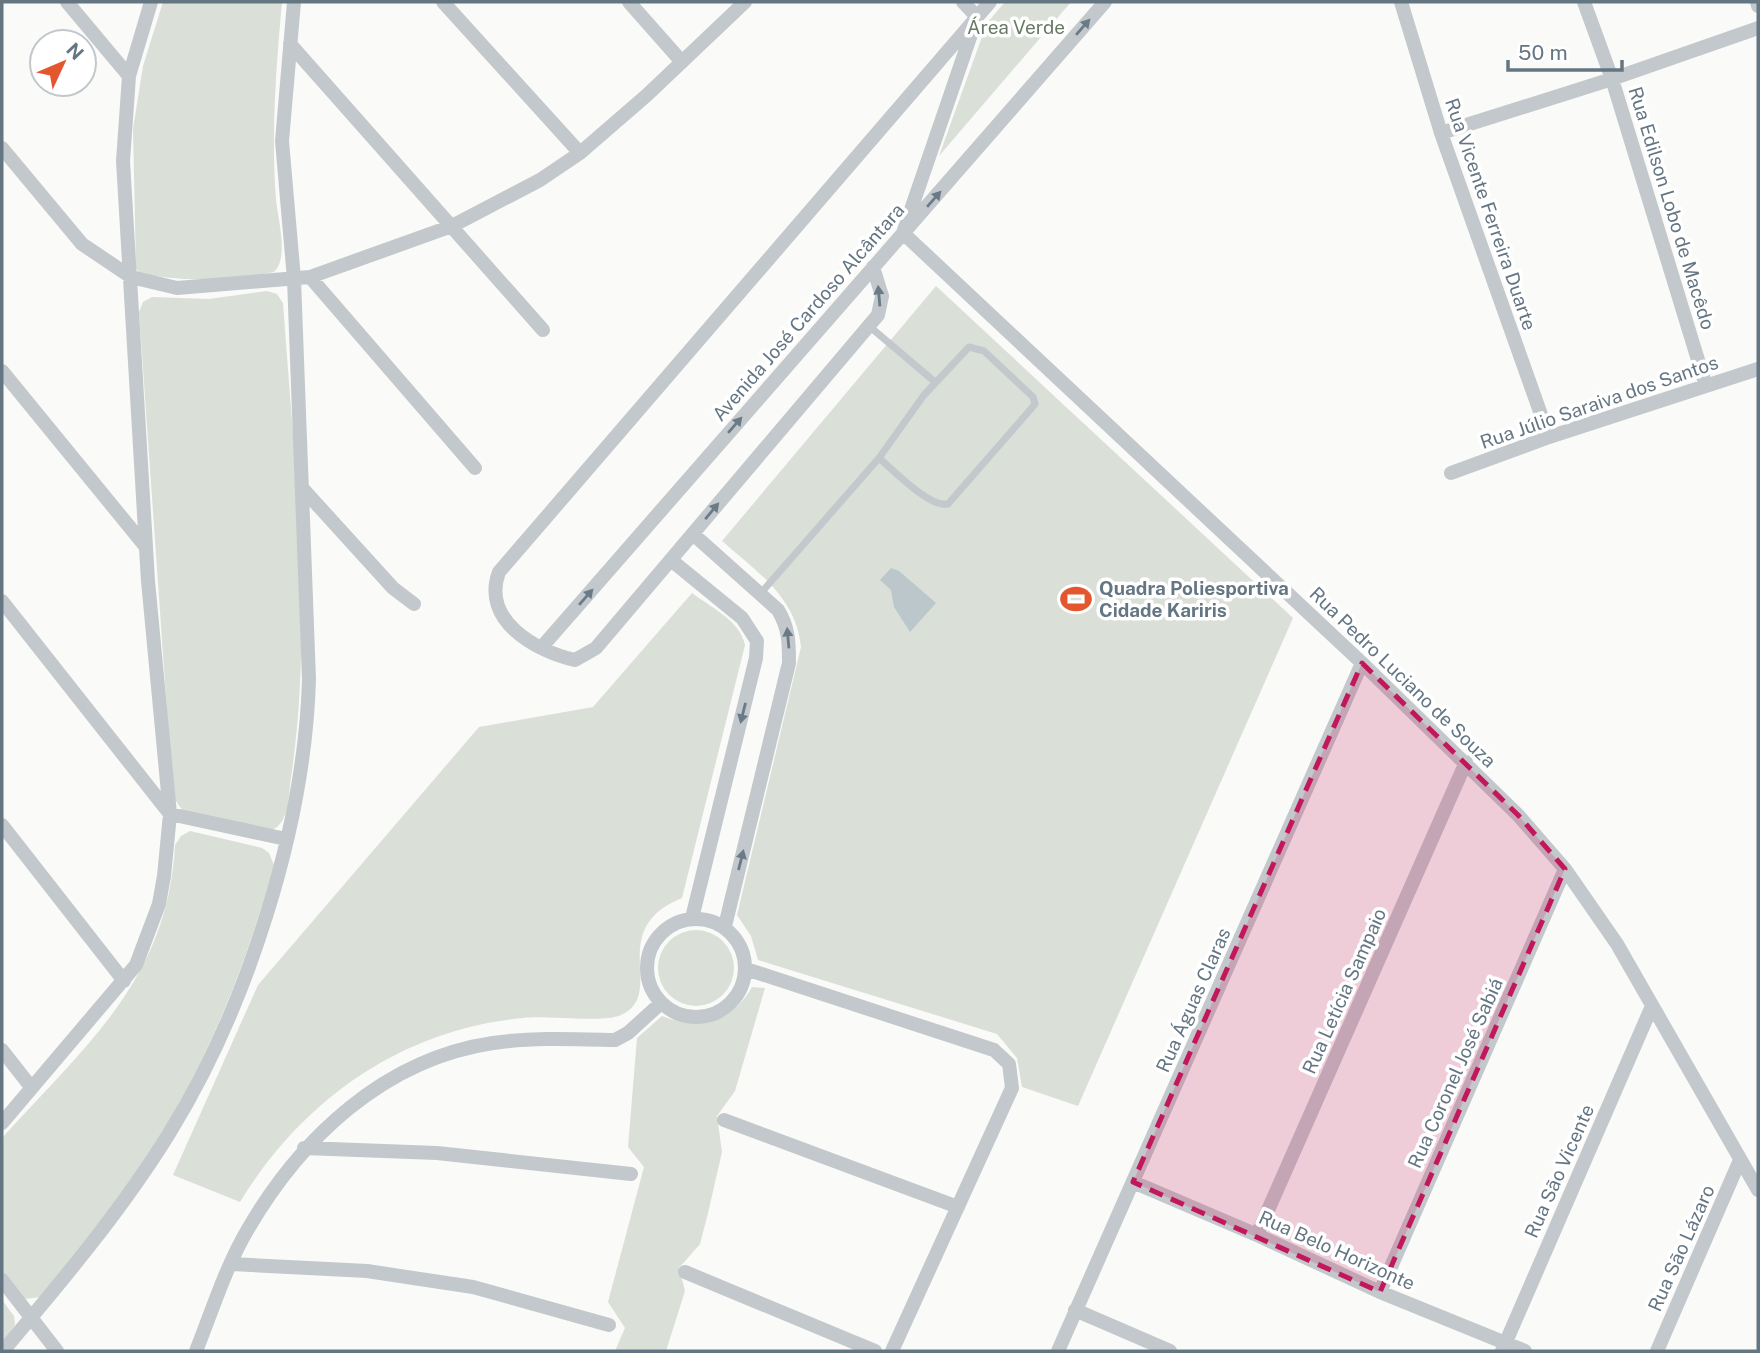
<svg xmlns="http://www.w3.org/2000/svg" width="1760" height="1353" font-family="'Public Sans',sans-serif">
<rect width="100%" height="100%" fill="#fafaf8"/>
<!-- green -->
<path fill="#dadfd7" d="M163 2H282C276 68 271 134 276 200 278 220 289 258 274 272 228 280 185 283 139 273L136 268 133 129 143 66Z
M1005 2H1071L939 156 987 23Z
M936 286 1293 618 1078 1106 1022 1087 1017 1058 997 1034 758 960 751 936 737 915 801 647C796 597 757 572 722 541Z
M267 291 277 294 283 303C294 461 314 621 291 778 288 795 290 822 272 830L183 811 173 797 139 312 143 302 152 297 209 299Z
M692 593C710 607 740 620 745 645L682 898C605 929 666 992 623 1014 605 1024 548 1015 523 1018 402 1029 302 1100 240 1202L173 1175 258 985 479 727 593 707Z
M190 831 262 848 269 853 274 865C240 988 188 1107 111 1210 89 1239 64 1268 41 1297L25 1299 2 1273V1138C86 1045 168 979 175 845L181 836Z
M658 968a38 38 0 1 1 76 0a38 38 0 1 1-76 0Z
M752 987 765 988 735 1091 717 1116 722 1152 708 1213 700 1244 679 1268 685 1291 666 1351H615L625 1328 608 1302 644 1167 628 1147 637 1038 662 1016C698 1031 733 1021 752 987Z
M2 1300 14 1316 15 1325 2 1344Z"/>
<!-- water -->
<path fill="#bbc7cb" d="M891 568 899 571 936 603 910 632 894 607 891 590 880 580Z"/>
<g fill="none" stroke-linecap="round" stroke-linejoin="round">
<!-- lane -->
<path stroke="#c3c8cc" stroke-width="7" d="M869 326 935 382
M761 593 879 458 924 395 969 347 984 351 1033 397 1035 404 1030 410 948 504C930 508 893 470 879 458"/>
<!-- street -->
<path stroke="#c3c8cc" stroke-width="14" d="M67 2 129 76
M443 2 580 153
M629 2 682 62
M963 2 977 17
M1401 2 1441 133 1549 437
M1584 2 1612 79 1706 386
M1757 2 1758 6
M977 17 903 233 1362 663 1518 815 1565 869 1617 944 1758 1190
M290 44 543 330
M1441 133 1612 79 1758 28
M2 148 82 244 131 277 177 288 310 277 452 226 540 180 580 153 647 95 745 2
M873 267 882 296 878 315 596 648 575 660C535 651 481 620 499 572L990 2
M310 277 475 468
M2 371 146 547
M1451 473 1549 437 1758 369
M303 489 393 588 414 604
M693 534 778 610C789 628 789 643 789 663L725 926
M671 560 742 618 757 641 756 658 692 918
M2 601 170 814 286 839
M541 648 1105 2
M2 825 124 981
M647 968a49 49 0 1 1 98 0a49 49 0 1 1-98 0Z
M746 969 994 1050 1009 1064 1012 1088 892 1351
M2 1050 31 1087
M724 1120 958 1207
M2 1123 136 965 159 904 164 876 170 814 148 581 123 161 129 76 151 2
M304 1148 437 1153 631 1174
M1133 1182 1257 1235 1380 1292 1525 1351
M1257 1235 1466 762
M232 1264 367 1271 473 1287 609 1325
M685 1272 875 1351
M2 1280 57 1351
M1380 1292 1565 869
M1075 1310 1170 1351
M3 1351C62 1281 122 1210 170 1132 247 1007 305 826 309 679L294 279 282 141 294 2
M196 1351C212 1311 226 1266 248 1229 301 1138 384 1059 493 1043 533 1037 574 1039 615 1040L628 1033 661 1003
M1058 1351 1362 663
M1502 1351 1652 1006
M1657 1351 1740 1160"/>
</g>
<!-- one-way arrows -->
<defs><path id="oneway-solid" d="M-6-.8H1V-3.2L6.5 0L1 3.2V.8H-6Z" transform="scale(1.75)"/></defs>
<g fill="#6a7a87">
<use href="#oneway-solid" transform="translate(1083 27) rotate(-49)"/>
<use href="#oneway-solid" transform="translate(934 199) rotate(-49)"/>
<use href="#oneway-solid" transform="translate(879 296) rotate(-95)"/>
<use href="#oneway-solid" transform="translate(735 425) rotate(-49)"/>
<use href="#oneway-solid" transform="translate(712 511) rotate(-50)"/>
<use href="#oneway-solid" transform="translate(586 597) rotate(-49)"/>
<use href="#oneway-solid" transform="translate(788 638) rotate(-95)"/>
<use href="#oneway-solid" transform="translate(743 713) rotate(104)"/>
<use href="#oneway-solid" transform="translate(741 860) rotate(-76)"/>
</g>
<!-- marked area -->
<path fill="#c2185b" fill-opacity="0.2" stroke="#c2185b" stroke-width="5" stroke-dasharray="14 9" stroke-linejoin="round" d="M1362 663 1518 815 1565 869 1380 1292 1133 1182Z"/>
<!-- icons -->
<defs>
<symbol id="stadium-bare" viewBox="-9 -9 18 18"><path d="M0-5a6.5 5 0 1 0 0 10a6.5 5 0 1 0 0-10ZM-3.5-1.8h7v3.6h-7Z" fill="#e4572e" stroke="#fff" stroke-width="2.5" paint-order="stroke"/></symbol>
</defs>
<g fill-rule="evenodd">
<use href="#stadium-bare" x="1054" y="577" width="44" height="44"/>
</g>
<g text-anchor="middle" stroke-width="7" stroke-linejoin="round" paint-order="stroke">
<!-- park labels -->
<g font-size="19" fill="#687a64" stroke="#fff">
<text x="1016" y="34">Área Verde</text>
</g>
<!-- street labels -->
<g font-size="19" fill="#657683" stroke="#fff">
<text transform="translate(1672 208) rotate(73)" y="7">Rua Edilson Lobo de Macêdo</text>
<text transform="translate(1491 214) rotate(71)" y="7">Rua Vicente Ferreira Duarte</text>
<text transform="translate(808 312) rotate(-49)" y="7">Avenida José Cardoso Alcântara</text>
<text transform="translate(1599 402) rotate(-19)" y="7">Rua Júlio Saraiva dos Santos</text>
<text transform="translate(1403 677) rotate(44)" y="7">Rua Pedro Luciano de Souza</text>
<text transform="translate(1344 991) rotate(-66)" y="7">Rua Letícia Sampaio</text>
<text transform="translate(1193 1000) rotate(-66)" y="7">Rua Águas Claras</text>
<text transform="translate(1455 1073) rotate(-66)" y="7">Rua Coronel José Sabiá</text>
<text transform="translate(1559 1171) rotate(-66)" y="7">Rua São Vicente</text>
<text transform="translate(1681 1248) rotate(-66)" y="7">Rua São Lázaro</text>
<text transform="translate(1337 1250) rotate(24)" y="7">Rua Belo Horizonte</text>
</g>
<!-- poi labels -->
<g font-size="19" font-weight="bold" fill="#657683" stroke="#fff" text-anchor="start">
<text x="1099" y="595">Quadra Poliesportiva<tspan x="1099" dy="22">Cidade Kariris</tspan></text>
</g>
</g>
<!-- border -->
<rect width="1760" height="1353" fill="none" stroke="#657683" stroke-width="7"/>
<!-- north arrow -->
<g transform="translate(63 63) rotate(46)"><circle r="33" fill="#ffffff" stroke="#c1c8cd" stroke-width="2"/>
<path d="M0-5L12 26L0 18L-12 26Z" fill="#e4572e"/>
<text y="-10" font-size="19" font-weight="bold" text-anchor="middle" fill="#657683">N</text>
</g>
<!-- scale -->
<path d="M1508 60v10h114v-10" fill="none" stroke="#657683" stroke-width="3.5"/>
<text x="1518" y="60" font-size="21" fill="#657683" stroke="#ffffff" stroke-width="5" paint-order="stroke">50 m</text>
</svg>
